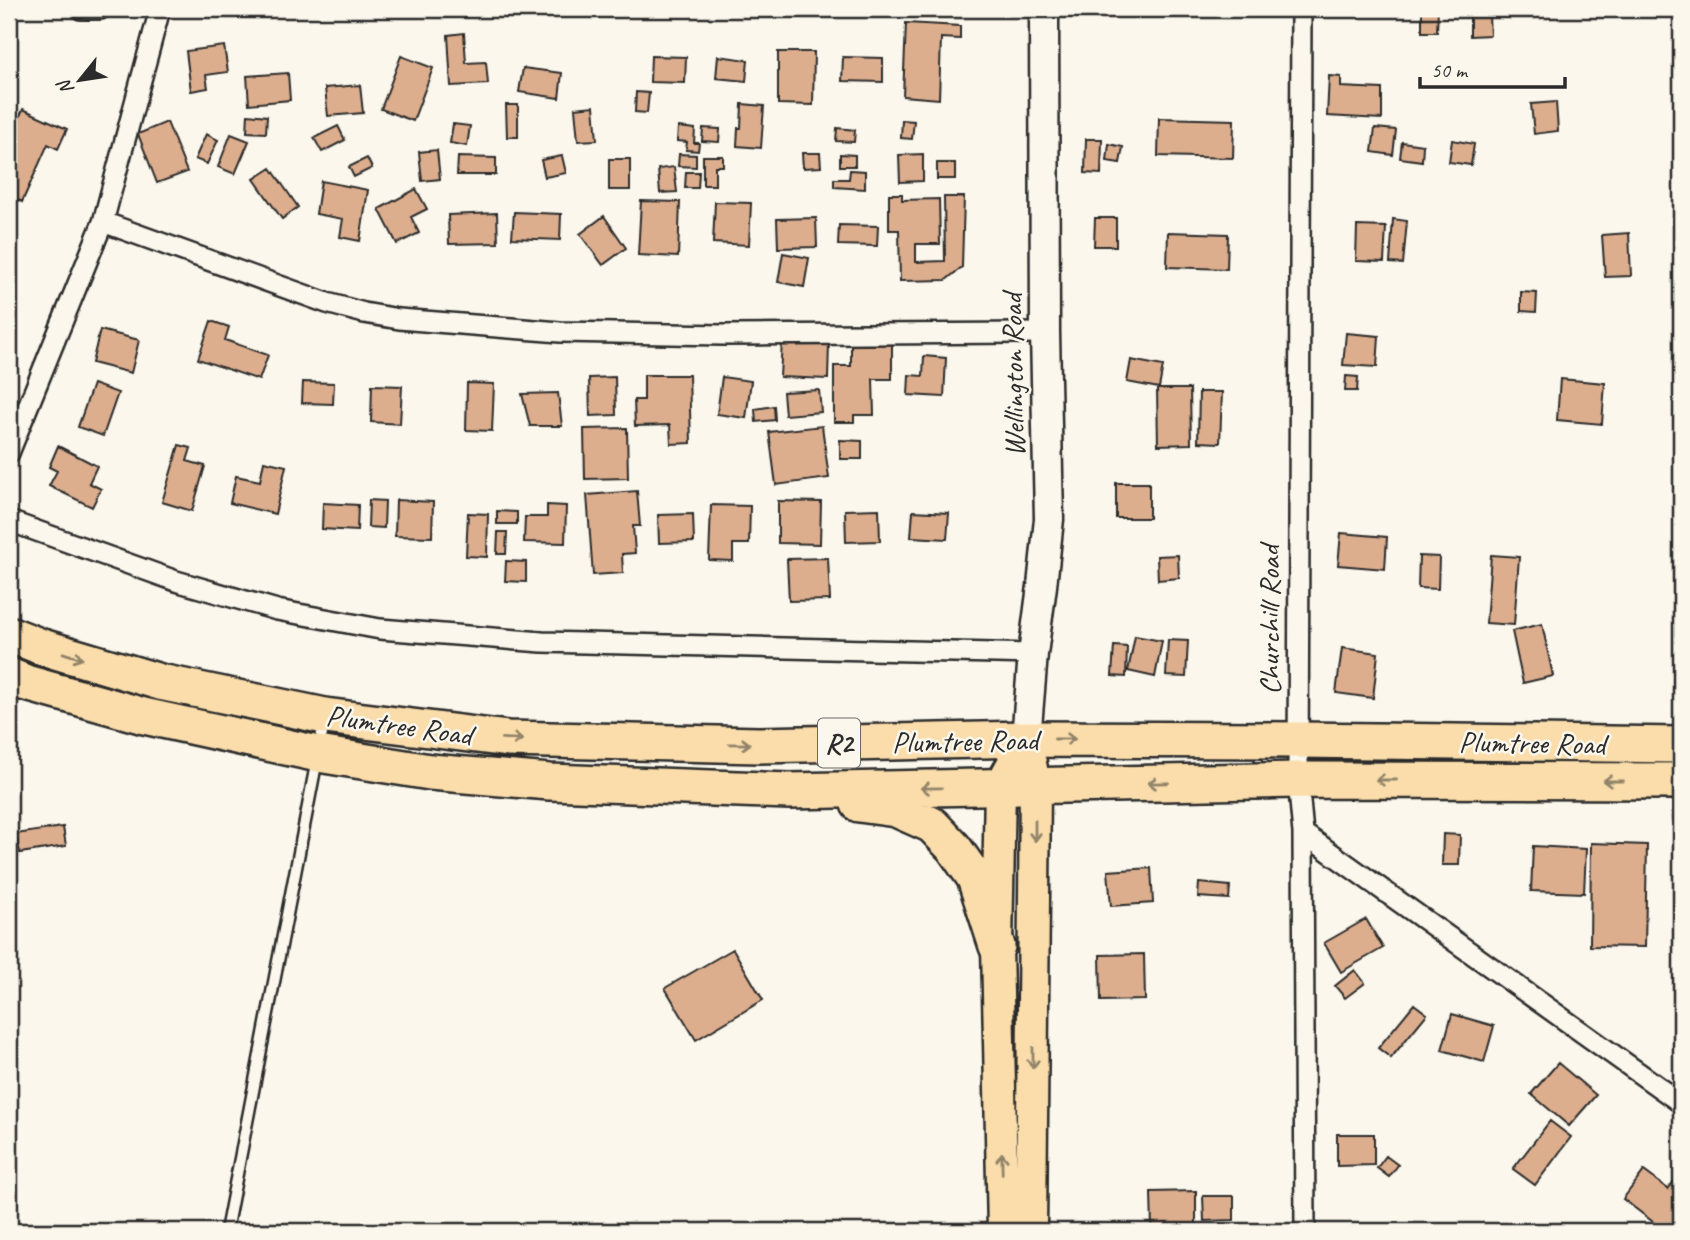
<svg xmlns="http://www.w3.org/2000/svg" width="1690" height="1240" font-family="Caveat,sans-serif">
<rect width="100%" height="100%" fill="#fbf7ec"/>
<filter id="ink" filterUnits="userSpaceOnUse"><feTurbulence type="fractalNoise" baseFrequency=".0143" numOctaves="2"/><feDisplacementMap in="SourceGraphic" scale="14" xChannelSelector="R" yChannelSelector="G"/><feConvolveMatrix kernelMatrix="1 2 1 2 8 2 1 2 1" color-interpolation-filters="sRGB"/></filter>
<g filter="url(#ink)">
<!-- building -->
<path fill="#ddae8e" stroke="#2b2b2b" stroke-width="2" d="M1422 9H1438L1437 32H1422Z
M1470 16H1489L1490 35 1470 36Z
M906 23 960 26V39L941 38 939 99 903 96Z
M464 33 466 63 486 62 488 84 451 86 448 35Z
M224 46 228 72 206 75 208 88 191 91 186 51Z
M778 52H814L813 105 778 104Z
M401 56 433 68 413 121 381 109Z
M651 56 686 57 685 83 650 82Z
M718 56 748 60 746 81 716 78Z
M843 57 883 58V82L842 81Z
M523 68 562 73 559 98 519 92Z
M288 73 290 100 249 104 247 76Z
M1329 76 1341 77V87L1382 89V119L1327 116Z
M360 85 363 113 328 116 325 88Z
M636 92 649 93 647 113 635 112Z
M1556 102 1558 131 1534 134 1531 104Z
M742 104 764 106 761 148 737 146 738 128H741Z
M506 105H518V137H507Z
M594 106 597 140 578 141 575 108Z
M23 109 67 129 58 149 48 144 22 202 9 195V141Z
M248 114 267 116 266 133 247 132Z
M1159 118 1234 120 1233 158 1158 156Z
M902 120 914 121 912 139 901 138Z
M167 122 187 172 157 183 138 134Z
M453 124 470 126 467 146 450 143Z
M338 126 345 140 322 152 314 138Z
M678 127 695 129 694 143H699L698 151 686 150 687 142 677 141Z
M703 128 720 129 719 142 702 141Z
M837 128 855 130 854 142 836 141Z
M1375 128 1396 130 1393 155 1372 152Z
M206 134 218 140 207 164 195 159Z
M231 134 249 141 235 174 218 167Z
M1086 139H1102L1101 174 1085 173Z
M1452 140 1474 144 1471 165 1449 162Z
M1402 142 1423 145 1422 161 1400 158Z
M1109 144 1123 147 1120 163 1107 161Z
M437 150 440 179 422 181 419 152Z
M802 153H820L821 167 803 168Z
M679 154 696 155V167L678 166Z
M840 154 855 155V166H840Z
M923 154V181L900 182 899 155Z
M562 156 566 173 545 177 541 160Z
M703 156H723V166H715V185H703Z
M458 157 496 158V175H457Z
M367 158 372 168 354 177 349 167Z
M609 159H630V190H609Z
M937 163H955V179H937Z
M674 167 677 192 660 193 658 169Z
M271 168 298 207 282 219 254 179Z
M850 170 865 171V189L834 187V179H849Z
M686 172H699L698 188H685Z
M321 181 368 190 360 241 340 237 343 219 316 214Z
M416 189 427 209 411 217 419 233 397 244 379 209Z
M889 194H902V200L939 199 940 244H916V262L945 261 944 197H964L962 267 946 280 900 281 899 230H889Z
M641 201 680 202 678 257 638 255Z
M715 202 751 203 749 245 713 243Z
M514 212 561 214 560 240 512 238Z
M497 213 498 243 449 244 448 215Z
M604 216 626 248 603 265 580 234Z
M816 218 817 247 778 248 777 219Z
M1095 218H1116V246H1094Z
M1393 219 1407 221 1403 264 1390 263Z
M839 225 878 226 877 246 838 245Z
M1357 226 1386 227 1384 262 1356 261Z
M1168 232 1228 234 1227 269 1167 267Z
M1629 233 1631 276 1605 277 1602 235Z
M783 253 809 258 804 287 778 282Z
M1521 292 1537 293 1536 312 1521 311Z
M211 321 229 327 225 340 268 355 259 380 198 359Z
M100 330 139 340 131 373 92 363Z
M1346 333 1379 336 1377 367 1343 365Z
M782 340 829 342 828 379 780 377Z
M851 343H892V379H873L874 415H854V422H834V366H851Z
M924 356 946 358 944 397 908 395 909 375 923 376Z
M1131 360 1163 366 1159 388 1127 382Z
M644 375H689L691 443 671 444 670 425 635 426 634 400H644Z
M1346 376 1358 377 1357 391H1345Z
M615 377 616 415 590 416 589 378Z
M722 377 751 381 746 418 717 414Z
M1560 379 1605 383 1602 424 1557 420Z
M303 382 334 383 333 404 302 403Z
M467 383 494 384 492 431 466 430Z
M93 384 118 393 103 436 78 427Z
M372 385 402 386 400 424 371 422Z
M1157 389H1190L1191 444 1158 445Z
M819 390 821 412 785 415 783 392Z
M1199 392H1222L1220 443 1198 442Z
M558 393 562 426H530L522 394Z
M774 406 775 420 756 422 755 409Z
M822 426 829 478 776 485 769 432Z
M627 428 628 478 585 479 584 429Z
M840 440 862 441V459H840Z
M179 445 191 448 187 461 205 466 192 511 162 502Z
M58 446 97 466 89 483 101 489 92 507 49 486 57 471 49 467Z
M264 461 286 466 275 514 230 503 236 476 260 481Z
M1116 483H1149V518H1116Z
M637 491 640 526H633L635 553 622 554 623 573 593 575 587 495Z
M369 500 385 501 384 528 368 527Z
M396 500 433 502 432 537 395 536Z
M778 501 821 502 820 544 778 543Z
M323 503 358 505 357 531 322 529Z
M547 505 566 506 565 543 524 542 525 517H547Z
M711 505 750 506 749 544H733V561L709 560Z
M879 509 880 541 846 542 845 510Z
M497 511 517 512V524H497Z
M913 511 949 513 947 539 911 537Z
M468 513 488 514 487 557 466 556Z
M693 514 694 542 659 543 658 515Z
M498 532H507L506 554H497Z
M1341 533 1387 537 1385 569 1338 565Z
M1178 555 1179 578 1158 580 1157 556Z
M1491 555 1519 557 1514 625 1486 623Z
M1419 556 1439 557 1438 589 1418 588Z
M828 558 830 600 789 601 787 559Z
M506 561 526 562V582L505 581Z
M1542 624 1553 676 1523 683 1512 631Z
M1135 636 1162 641 1155 677 1128 671Z
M1168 640 1188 641 1186 677 1166 676Z
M1114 646 1127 647 1126 677 1112 676Z
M1342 648 1378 653 1373 698 1336 693Z
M63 827 66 846 20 853 16 834Z
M1443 834 1460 835 1459 865H1442Z
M1591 843 1647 845 1645 947 1590 946Z
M1533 846 1586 849 1584 893 1531 891Z
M1151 868 1153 903 1111 906 1108 871Z
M1199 883 1230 886 1229 899 1198 897Z
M1366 919 1383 948 1341 972 1324 943Z
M733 949 763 1000 696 1040 665 988Z
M1144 954 1145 1000 1101 1001 1100 955Z
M1355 970 1365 983 1345 998 1335 986Z
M1414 1004 1427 1014 1391 1058 1378 1048Z
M1452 1014 1494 1026 1484 1062 1442 1050Z
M1558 1063 1596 1095 1569 1126 1531 1094Z
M1550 1121 1571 1137 1535 1185 1513 1169Z
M1337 1134H1374V1165L1337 1166Z
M1386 1156 1398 1165 1389 1177 1377 1168Z
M1644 1171 1668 1189 1675 1180 1681 1185V1215L1669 1231H1665L1623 1199Z
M1196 1191V1228L1152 1229 1151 1192Z
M1203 1196H1234V1220L1204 1221Z"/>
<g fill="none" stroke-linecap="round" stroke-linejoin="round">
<defs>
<path id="lane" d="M226 1231 324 723"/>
<path id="street" d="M81 9H100
M1301 9 1298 780 1303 833 1305 1231
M103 222 327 303 364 313 399 319 560 332 723 335 1045 333
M9 453 103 222 160 9
M9 521 176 581 277 610 380 629 542 642 1033 654
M1303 833 1681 1103"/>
<path id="secondary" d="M1026 739 1033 654 1042 586 1049 519 1045 333 1044 9"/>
<path id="primary" d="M1031 763 1035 786 1031 1231
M1003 1231 997 946 1000 786 1026 739"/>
<path id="highway" d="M9 634 42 647 160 682 325 716 508 739 759 745 1026 739 1298 740 1681 745
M9 676 26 683 144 716 318 754 430 772 550 782 790 791 1298 780 1681 781
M859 804 896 809 932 825 954 848 975 878 997 946"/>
</defs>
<!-- lane casing -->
<use href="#lane" stroke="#2b2b2b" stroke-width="15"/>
<!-- street casing -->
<use href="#street" stroke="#2b2b2b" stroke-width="24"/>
<!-- secondary casing -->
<use href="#secondary" stroke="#2b2b2b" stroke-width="33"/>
<!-- primary casing -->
<use href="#primary" stroke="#2b2b2b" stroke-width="35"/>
<!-- highway casing -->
<use href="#highway" stroke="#2b2b2b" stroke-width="40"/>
<!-- lane -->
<use href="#lane" stroke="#fbf7ec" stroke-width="10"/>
<!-- street -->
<use href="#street" stroke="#fbf7ec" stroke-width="19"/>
<!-- secondary -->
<use href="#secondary" stroke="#fbf7ec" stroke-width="28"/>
<!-- primary -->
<use href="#primary" stroke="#faddab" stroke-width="30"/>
<!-- highway -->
<use href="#highway" stroke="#faddab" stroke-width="35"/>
</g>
<!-- one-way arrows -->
<defs><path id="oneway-shaft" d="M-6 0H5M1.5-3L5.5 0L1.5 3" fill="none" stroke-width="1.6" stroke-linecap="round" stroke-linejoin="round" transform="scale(1.75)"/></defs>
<g stroke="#92846b">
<use href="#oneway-shaft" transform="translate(73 656) rotate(17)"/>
<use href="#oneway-shaft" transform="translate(512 739) rotate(3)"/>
<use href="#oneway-shaft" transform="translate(1065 739)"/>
<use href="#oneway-shaft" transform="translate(740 744) rotate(1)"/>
<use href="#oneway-shaft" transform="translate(1386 780) rotate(-180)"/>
<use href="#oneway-shaft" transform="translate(1613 781) rotate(-180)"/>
<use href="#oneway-shaft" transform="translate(1158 783) rotate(179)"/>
<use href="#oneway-shaft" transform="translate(931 788) rotate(179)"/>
<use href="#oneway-shaft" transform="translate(1035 831) rotate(90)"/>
<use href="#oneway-shaft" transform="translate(1033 1058) rotate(90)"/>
<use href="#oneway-shaft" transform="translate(1002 1163) rotate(-91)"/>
</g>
</g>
<g text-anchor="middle" stroke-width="5" stroke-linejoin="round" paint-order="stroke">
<!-- shield labels -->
<rect fill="#fbf7ec" stroke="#696865" stroke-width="2" x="818" y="718.5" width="42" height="49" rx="5"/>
<g font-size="28" font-weight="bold" fill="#2b2b2b">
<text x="839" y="753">R2</text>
</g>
<!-- street labels -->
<g font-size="30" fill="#2b2b2b" stroke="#fbf7ec">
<text transform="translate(1013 375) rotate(-91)" y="10">Wellington Road</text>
<text transform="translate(1269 620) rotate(-90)" y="10">Churchill Road</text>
<text transform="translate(399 725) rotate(8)" y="10">Plumtree Road</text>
<text transform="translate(965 741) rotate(-1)" y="10">Plumtree Road</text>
<text transform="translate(1532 743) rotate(1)" y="10">Plumtree Road</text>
</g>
</g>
<!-- margin -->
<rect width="1690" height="1240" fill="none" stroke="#fbf7ec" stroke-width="35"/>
<rect x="18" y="18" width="1655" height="1205" fill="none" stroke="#2b2b2b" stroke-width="2.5" filter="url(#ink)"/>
<!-- north arrow -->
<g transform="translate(80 80) rotate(240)" stroke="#fbf7ec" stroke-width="5" paint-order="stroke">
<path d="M0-5L12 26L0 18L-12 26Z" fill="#2b2b2b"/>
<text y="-10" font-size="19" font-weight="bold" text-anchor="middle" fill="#2b2b2b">N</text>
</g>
<!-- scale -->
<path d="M1420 77v10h145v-10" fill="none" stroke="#2b2b2b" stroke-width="3.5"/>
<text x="1431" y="77" font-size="21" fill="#2b2b2b" stroke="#fbf7ec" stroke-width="5" paint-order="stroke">50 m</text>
</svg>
